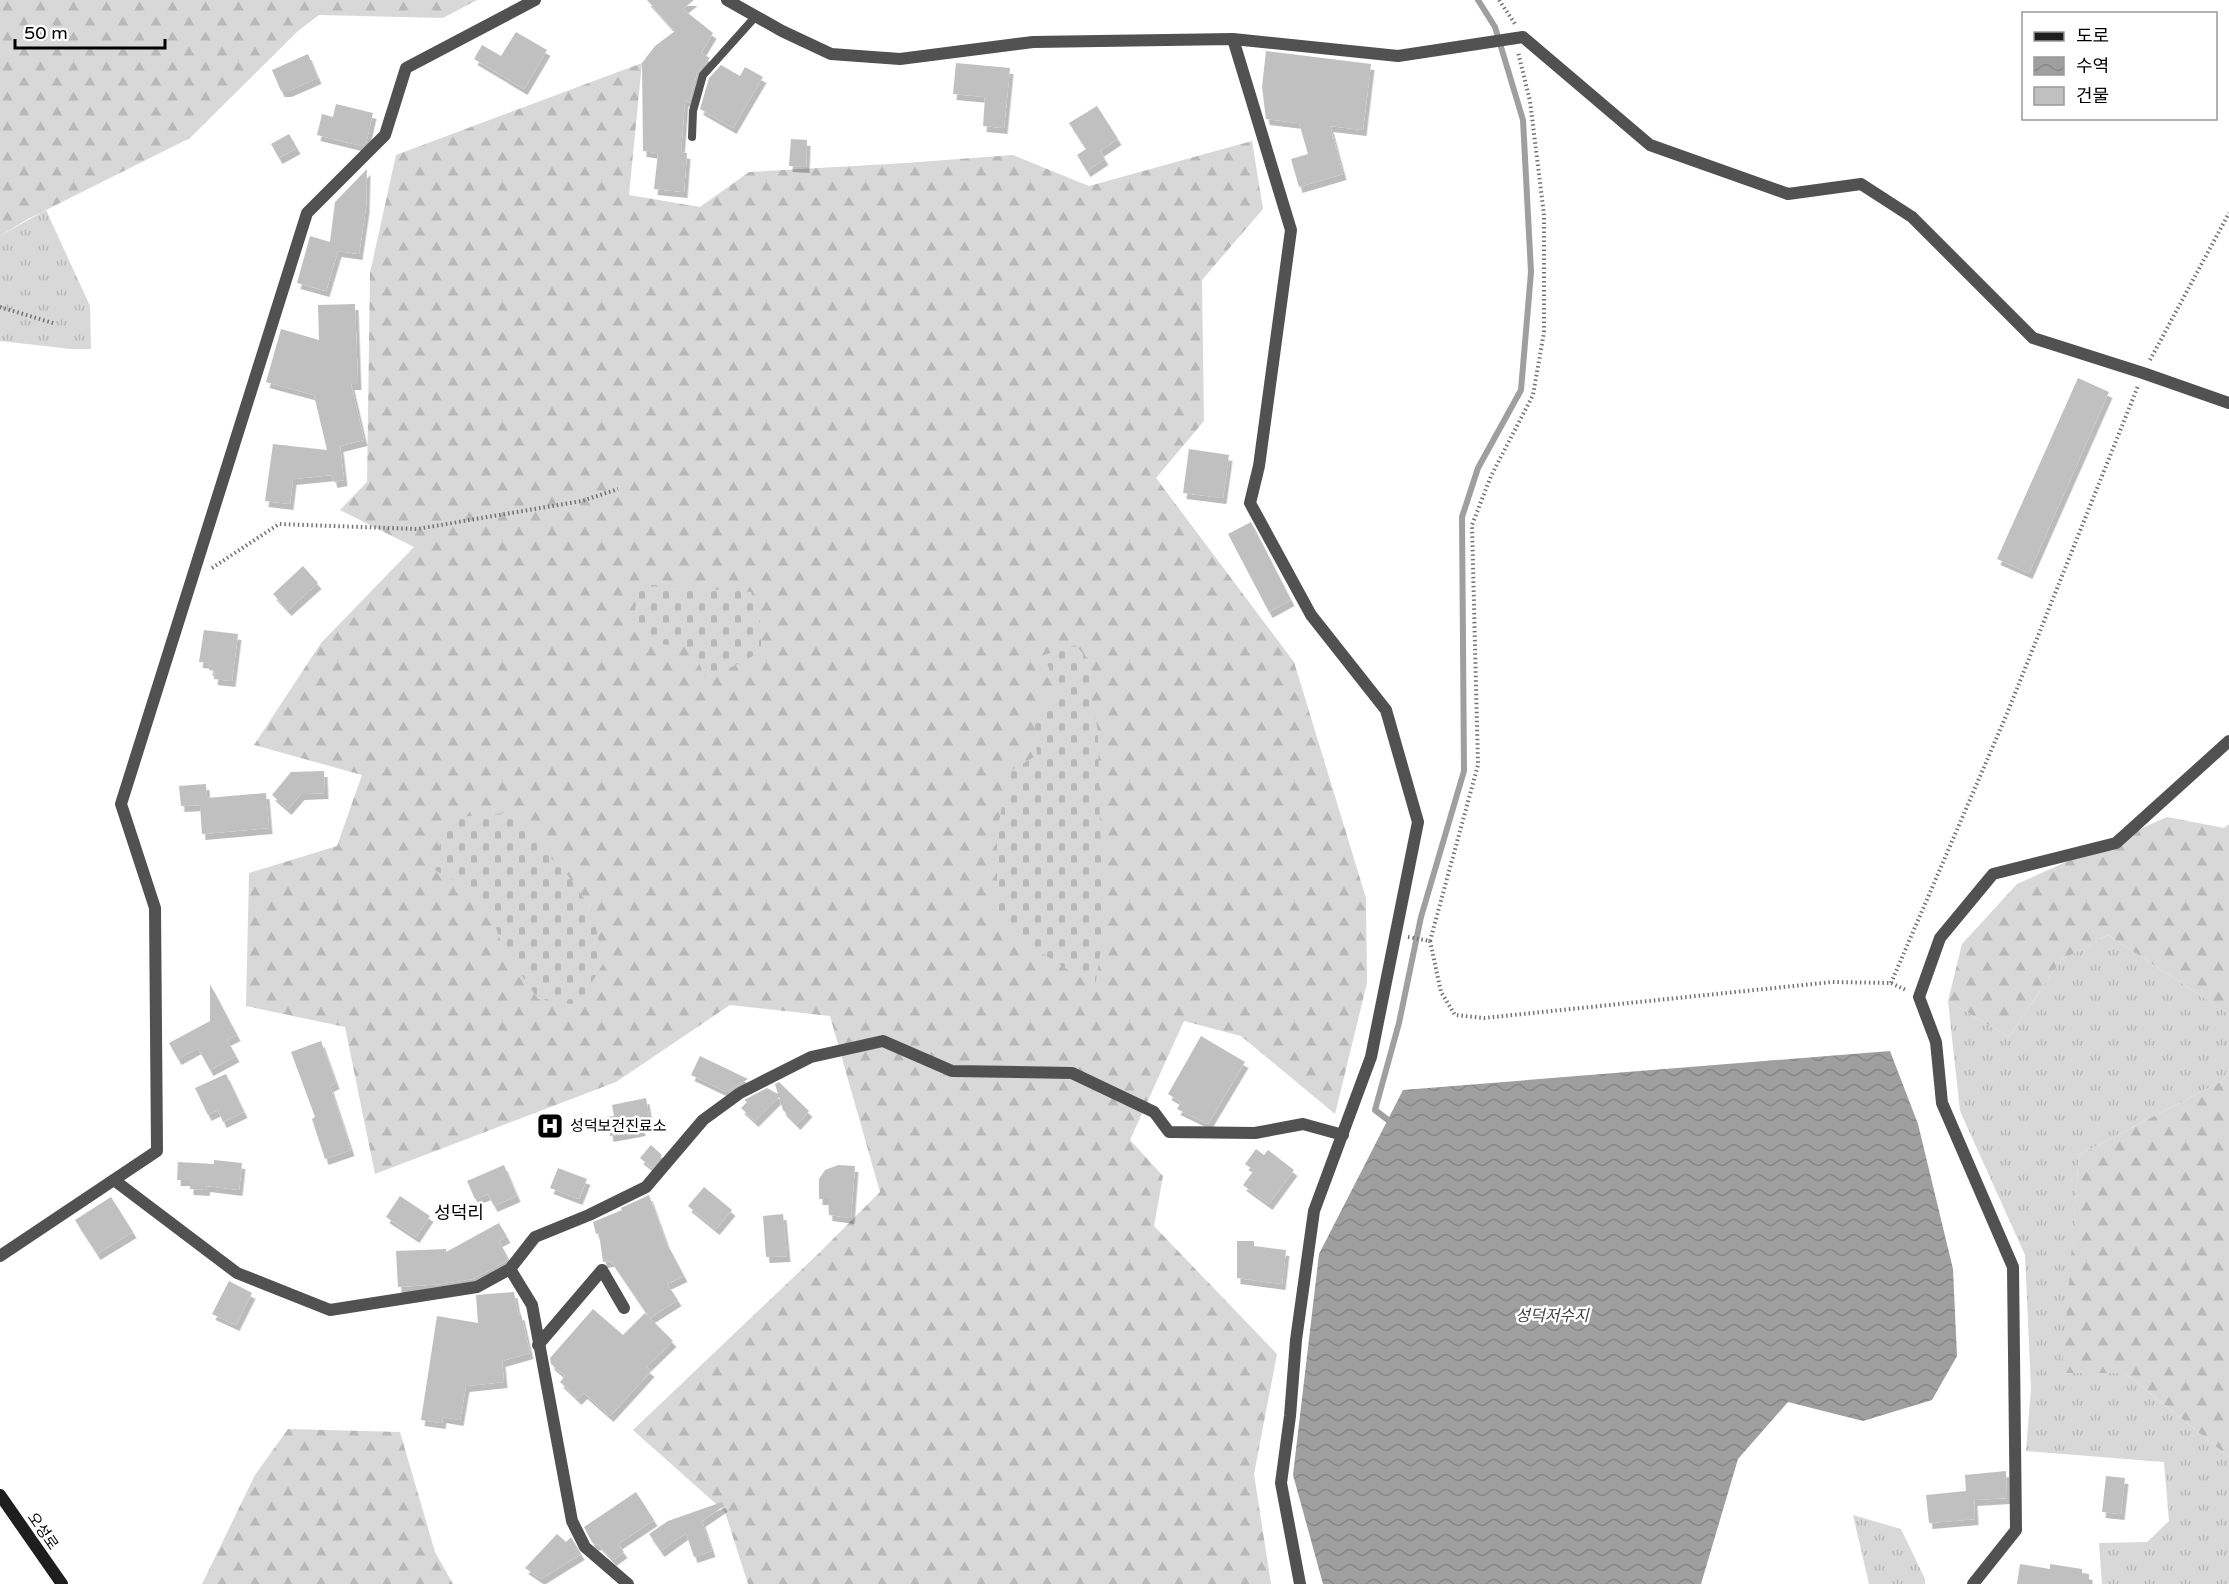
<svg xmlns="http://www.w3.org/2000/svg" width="2229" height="1584" font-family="'Varela Round','Noto Sans KR',sans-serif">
<defs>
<pattern id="grass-tufts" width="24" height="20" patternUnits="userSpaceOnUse" patternTransform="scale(1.5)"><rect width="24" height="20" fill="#d8d8d8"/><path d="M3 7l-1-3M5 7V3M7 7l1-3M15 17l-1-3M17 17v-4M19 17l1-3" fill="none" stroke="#b8b8b8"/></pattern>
<pattern id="forest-firs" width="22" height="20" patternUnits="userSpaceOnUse" patternTransform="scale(1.5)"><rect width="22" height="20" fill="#d8d8d8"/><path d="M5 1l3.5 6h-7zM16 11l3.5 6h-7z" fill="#b8b8b8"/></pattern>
<pattern id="cemetery-stones" width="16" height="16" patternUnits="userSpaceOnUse" patternTransform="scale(1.5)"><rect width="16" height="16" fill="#d8d8d8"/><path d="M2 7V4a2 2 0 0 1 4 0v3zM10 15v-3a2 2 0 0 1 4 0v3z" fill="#b8b8b8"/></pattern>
<pattern id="water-waves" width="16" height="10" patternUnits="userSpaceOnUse" patternTransform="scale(1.5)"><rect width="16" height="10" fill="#9f9f9f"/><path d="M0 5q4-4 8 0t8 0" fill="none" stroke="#878787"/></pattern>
<filter id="shadow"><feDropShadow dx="3.5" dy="6" stdDeviation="0" flood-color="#0004"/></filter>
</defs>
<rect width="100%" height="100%" fill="#fff"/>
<!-- grass -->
<path fill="url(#grass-tufts)" d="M46 210 90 306 91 349H71L0 341V236Z
M2108 935 2229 1014V1068L2222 1081 2079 1155 2063 1373H2125L2229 1457V1584H2102L2099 1543 2147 1542 2169 1521 2164 1462 2026 1451 2031 1388 2025 1255 1960 1111 1948 1001 2009 1037 2061 960Z
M1853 1515 1901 1529 1925 1579V1584H1869Z"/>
<!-- forest -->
<path fill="url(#forest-firs)" d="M0 0H477L443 18 319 15 298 31 190 138 28 219 0 236Z
M642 63 629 195 700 207 749 172 906 163 1013 155 1089 186 1252 141 1263 209 1202 280 1204 421 1156 478 1294 662 1366 898 1367 983 1335 1114 1241 1036 1184 1021 1130 1140 1163 1176 1154 1226 1277 1354 1254 1474 1271 1584H748L725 1512 633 1430 819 1253 880 1192 830 1016 730 1005 616 1082 375 1174 345 1027 246 1006 249 873 337 846 362 775 254 745 321 643 414 547 340 510 367 482 370 273 396 155Z
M2167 817 2224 828 2229 824V1014L2108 935 2061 960 2009 1037 1948 1001 1962 944 2017 884Z
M2229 1068V1457L2125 1373H2062L2079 1155 2222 1081Z
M288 1429 400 1432 435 1552 453 1584H202L255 1475Z"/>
<!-- cemetery -->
<path fill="url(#cemetery-stones)" d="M639 584 751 592 761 626V652L706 680 693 648 647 642 634 616Z
M1075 645 1090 661 1089 685 1098 732 1100 828 1106 916 1095 987 1028 944 992 915 997 882V831L1009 772 1037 755 1034 721 1057 690 1044 655Z
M506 813 567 874 593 912 603 964 578 1005 538 999 503 948 486 900 435 870 445 818Z"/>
<!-- water -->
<path fill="url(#water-waves)" d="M1890 1051 1918 1124 1953 1269 1957 1356 1932 1400 1863 1421 1788 1402 1738 1459 1701 1584H1323L1293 1475 1319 1254 1403 1090Z"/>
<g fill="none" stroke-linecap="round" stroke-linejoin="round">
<!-- stream -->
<path stroke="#9f9f9f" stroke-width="6" d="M1388 1120 1375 1110 1399 1023 1421 917 1464 771 1462 517 1478 468 1521 390 1531 272 1523 120 1495 27 1478 0"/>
</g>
<!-- building -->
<path fill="#c0c0c0" filter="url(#shadow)" d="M647 0H694L683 9 713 33 701 53 710 58 697 73 689 103 685 100 681 152 687 153 684 192 654 189 658 153 643 151 642 63 655 46 675 31Z
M516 32 547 50 524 89 474 59 482 45 501 56Z
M1266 51 1371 64 1363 130 1330 126 1343 174 1299 187 1291 159 1308 154 1299 123 1266 119 1262 87Z
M308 54 318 78 288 91H281L272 70Z
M956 63 1010 68 1004 128 983 126 985 97 953 94Z
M721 65 740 76 745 67 763 77 733 128 700 109 709 78Z
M336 104 373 113 366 143 362 146 317 135 322 114 333 117Z
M1097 106 1118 139 1100 151 1105 159 1087 171 1077 155 1086 149 1069 123Z
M289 134 297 148 279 158 271 144Z
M791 139 807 140 806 167 789 166Z
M367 169 366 207 359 254 338 251 326 291 297 283 310 236 330 242 335 202Z
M355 304 358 384H351L364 440 340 446 344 480 334 482 332 475 293 479 290 504 265 501 273 444 327 450 314 395 266 382 281 329 319 340 318 305Z
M2078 378 2109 392 2029 573 1997 559Z
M1189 449 1229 455 1223 498 1183 493Z
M1251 522 1291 600 1269 612 1228 534Z
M303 566 318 583 288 610 273 594Z
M204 630 238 634 232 681 214 679 215 671 209 670 210 663 199 662Z
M324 771 325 793 301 794 288 809 272 795 291 772Z
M206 784 207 798 266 793 269 828 202 834 200 805 181 806 179 786Z
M210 984 237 1035 227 1040 236 1056 210 1070 198 1048 178 1059 169 1043 210 1021Z
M1201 1036 1245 1062 1208 1124 1177 1109 1181 1102 1168 1094Z
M321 1041 336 1083 330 1086 351 1150 325 1159 312 1119 315 1117 291 1052Z
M700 1056 748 1079 727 1092 691 1075Z
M226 1074 244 1112 223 1122 218 1110 208 1115 195 1088Z
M779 1082 809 1111 797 1124 783 1110 779 1097 755 1121 741 1108 747 1102 744 1100 767 1088 778 1094 775 1084Z
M646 1098 649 1117 640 1119 642 1130 610 1136 607 1117 614 1116 612 1105Z
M651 1145 662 1155 652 1168 640 1158Z
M1256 1149 1264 1155 1268 1150 1294 1170 1269 1204 1243 1185 1254 1170 1245 1164Z
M214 1160 242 1163 239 1190 207 1186 206 1190 190 1189V1180H177L178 1162 214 1164Z
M504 1165 517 1196 494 1206 488 1194 475 1199 467 1181Z
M838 1165 855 1166 851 1218 829 1215 828 1199H819V1179L825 1170Z
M558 1168 587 1179 579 1199 550 1188Z
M704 1187 732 1210 716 1229 688 1206Z
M649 1195 666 1242 684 1276 667 1284 678 1300 650 1318 673 1341 646 1367 651 1371 610 1416 584 1393 578 1399 560 1382 565 1376 551 1364 550 1358 593 1309 623 1335 645 1313 649 1317 611 1261 603 1262 599 1233 596 1234 593 1222 622 1210 621 1208Z
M400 1196 430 1216 416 1237 386 1217Z
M111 1197 133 1232 97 1254 75 1220Z
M783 1214 787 1256 766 1257 763 1216Z
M499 1223 507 1237 499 1241 508 1258 506 1261 473 1279 442 1284 398 1287 396 1251 446 1249V1252Z
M1237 1241H1254V1246L1286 1250 1282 1284 1237 1278Z
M229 1281 252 1293 236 1325 212 1314Z
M514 1292 518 1315 521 1314 530 1353 502 1361 504 1382 466 1386 460 1420 443 1417 442 1423 421 1420 437 1316 478 1323 476 1295Z
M2006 1471 2007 1498 1974 1500 1975 1519 1929 1523 1926 1495 1966 1491 1965 1475Z
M2106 1476 2125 1478 2121 1514 2102 1512Z
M636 1492 654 1520 618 1544 624 1552 613 1560 598 1544 596 1545 592 1542 584 1527Z
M722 1502 724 1506 702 1521 712 1551 694 1557 686 1533 661 1551 649 1534 668 1521Z
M557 1534 566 1542 571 1537 581 1554 541 1579 525 1568Z
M2020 1564 2050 1569V1564L2082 1569V1573L2089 1574V1584H2017Z"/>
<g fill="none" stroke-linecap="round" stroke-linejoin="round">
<!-- path -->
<path stroke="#737373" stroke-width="4" stroke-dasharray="1.5 3" stroke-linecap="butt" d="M1499 0 1515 24
M0 307 56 324
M2150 360 2229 213
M212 568 279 524 417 529 582 501 618 489
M1408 937 1430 941 1478 765 1472 525 1491 476 1533 395 1544 332V215L1530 101 1518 52
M1430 941 1441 992 1455 1015 1484 1018 1832 982 1891 983 1906 990
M1891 983 2006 716 2138 386"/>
<!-- lane -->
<path stroke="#515151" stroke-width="8" d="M692 137 693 111 703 75 756 16"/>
<!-- street -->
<path stroke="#515151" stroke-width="12" d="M727 0 782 31 831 54 900 59 1033 42 1233 39 1398 56 1523 37 1650 145 1788 194 1861 184 1912 217 2033 338 2143 373 2229 403
M1233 39 1291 230 1259 466 1250 503 1311 615 1386 710 1418 822 1371 1057 1314 1211 1296 1340 1290 1416 1281 1483 1300 1584
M114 1180 237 1273 330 1310 477 1287 510 1269 535 1237 589 1215 646 1187 703 1120 740 1093 811 1057 883 1041 952 1071 1072 1073 1154 1112 1169 1132 1255 1133 1303 1124 1343 1135
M0 1256 157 1151 155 908 121 804 307 213 385 135 406 68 535 0
M510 1269 532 1305 572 1521 585 1547 628 1584
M538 1345 602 1270 624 1308
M1973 1584 2016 1530 2013 1267 1942 1103 1936 1042 1919 997 1940 938 1993 874 2116 843 2229 741"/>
<!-- secondary -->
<path stroke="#1e1e1e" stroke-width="12" d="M0 1495 62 1584"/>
</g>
<!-- icons -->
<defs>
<symbol id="hospital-square" viewBox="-11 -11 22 22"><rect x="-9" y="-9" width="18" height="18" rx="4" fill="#000" stroke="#fff"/><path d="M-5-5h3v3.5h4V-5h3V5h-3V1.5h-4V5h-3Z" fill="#fff"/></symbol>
</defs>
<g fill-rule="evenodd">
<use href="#hospital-square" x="535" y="1111" width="30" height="30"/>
</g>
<g text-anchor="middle" stroke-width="5" stroke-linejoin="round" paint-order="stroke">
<!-- poi labels -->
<g font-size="15" fill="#000" stroke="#fff" text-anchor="start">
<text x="570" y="1131">성덕보건진료소</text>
</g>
<!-- street labels -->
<g font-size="15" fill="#000" stroke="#fff">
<text transform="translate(43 1531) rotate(55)" y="5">오성로</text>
</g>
<!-- water labels -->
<g font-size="16" font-style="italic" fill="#404040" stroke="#fff">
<text x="1552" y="1321">성덕저수지</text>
</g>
<!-- quarter labels -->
<g font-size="18" fill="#000" stroke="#fff">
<text x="459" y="1219">성덕리</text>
</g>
</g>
<!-- legend -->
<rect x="2022" y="12" width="195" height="108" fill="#ffffff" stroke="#999999" stroke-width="1.5"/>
<rect x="2034" y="32" width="30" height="9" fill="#1e1e1e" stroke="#999999" stroke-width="1.5"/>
<text x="2076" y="42" font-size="18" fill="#000000">도로</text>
<rect x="2034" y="57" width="30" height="18" fill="url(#water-waves)" stroke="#999999" stroke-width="1.5"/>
<text x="2076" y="72" font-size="18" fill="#000000">수역</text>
<rect x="2034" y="87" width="30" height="18" fill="#c0c0c0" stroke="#999999" stroke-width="1.5"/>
<text x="2076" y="102" font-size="18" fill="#000000">건물</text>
<!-- scale -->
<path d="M15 39v9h150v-9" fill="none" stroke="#000000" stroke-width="3"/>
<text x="24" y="39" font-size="18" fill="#000000" stroke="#ffffff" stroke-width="4.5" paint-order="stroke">50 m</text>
</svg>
